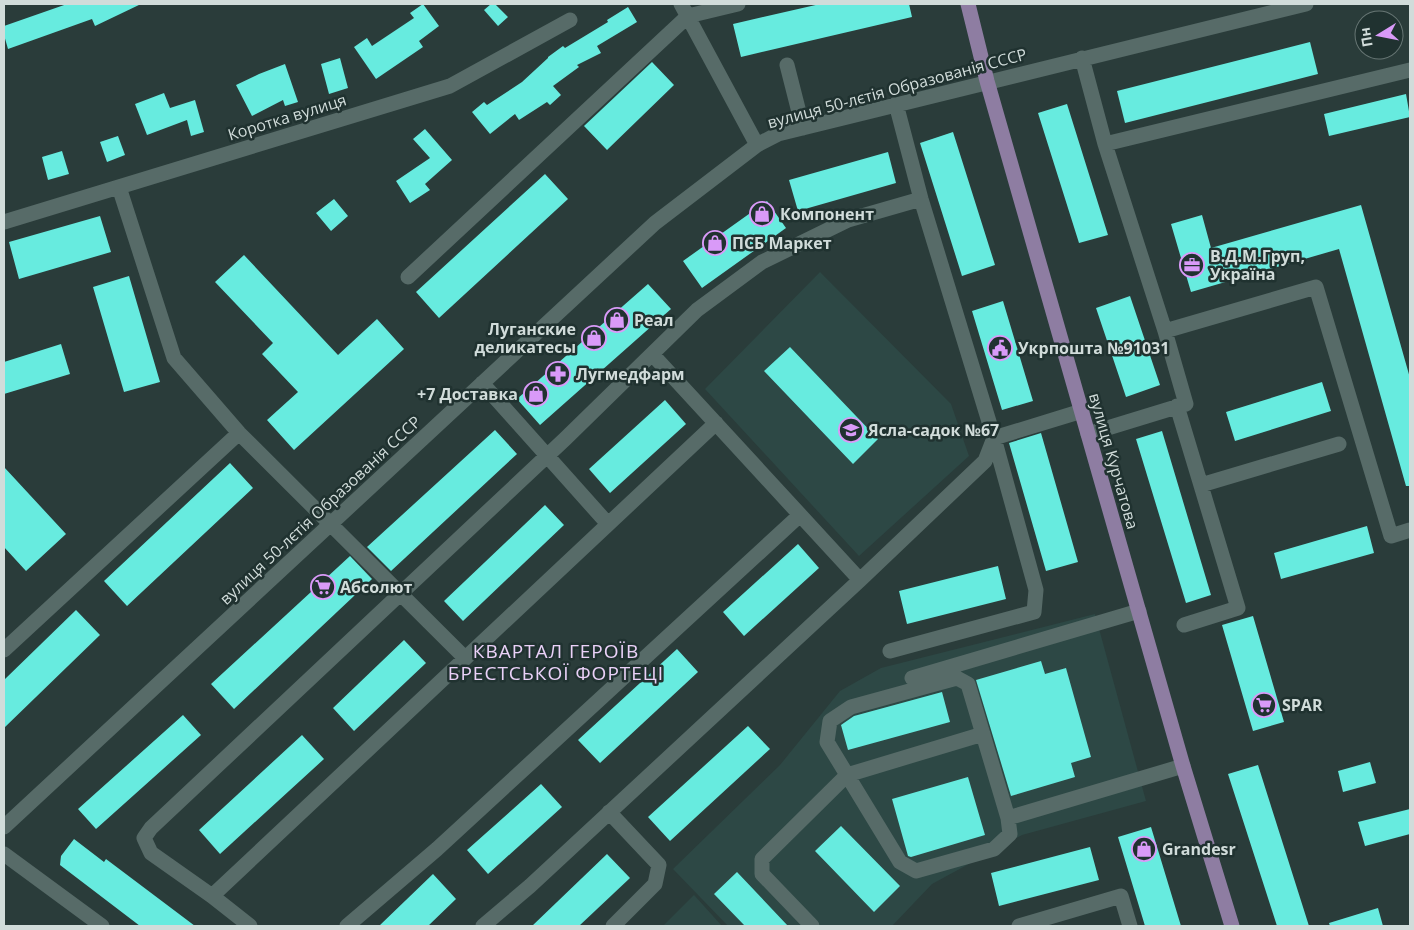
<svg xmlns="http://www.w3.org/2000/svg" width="1414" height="930" font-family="'Open Sans',sans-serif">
<rect width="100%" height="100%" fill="#2a3c3a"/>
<!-- built -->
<path fill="#2d4845" d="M820 272 951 404 969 456 859 556 705 389Z
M1095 614 1146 801 1022 835 932 884 892 926H728L673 869 780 765 840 691 881 668Z
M694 895 722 926H663Z"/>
<!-- building -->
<path fill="#67ebdf" d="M67 4H141L95 26 92 19 8 49 4 35V26Z
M423 4 439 26 419 41 423 47 376 79 354 47 367 38 372 46 414 18 410 13Z
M491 4H495L508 17 498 26 484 10Z
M820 4H909L912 17 741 57 733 24Z
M628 7 637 22 597 46 601 53 577 65 579 67 553 86 561 95 550 105 547 102 519 120 515 114 490 134 472 112 484 102 487 105 522 82 548 58V57L563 46 565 48 608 22 607 20Z
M1310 42 1318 74 1125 123 1117 91Z
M340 58 348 88 329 94 321 64Z
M652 62 674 85 607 150 584 126Z
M285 64 298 102 285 106 283 100 252 116 236 85 259 74Z
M164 93 170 108 195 100 204 132 191 136 187 120 147 135 135 104Z
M1406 94 1410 117 1329 136 1324 114Z
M1067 104 1108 235 1079 243 1038 113Z
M425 129 452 160 425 184 430 190 410 203 396 181 430 158 413 139Z
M953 132 995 265 962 276 920 143Z
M118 136 125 155 107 162 100 142Z
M62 151 69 174 48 180 42 157Z
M888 152 896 183 798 211 789 180Z
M545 174 568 199 439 318 416 292Z
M334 199 348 216 331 231 316 213Z
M767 201 786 228 702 288 683 261Z
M1361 205 1410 378V486H1406L1339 249 1191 292 1171 224 1202 215 1211 248Z
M100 216 111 252 19 279 9 242Z
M244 255 338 355 377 319 404 349 294 450 267 420 298 392 262 354 273 343 215 282Z
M129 276 160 382 124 392 93 287Z
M648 284 671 309 540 425 517 399Z
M1130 296 1160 385 1126 397 1096 308Z
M1003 301 1033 401 1002 410 972 311Z
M61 344 70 374 4 394V362Z
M790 347 878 439 853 464 764 371Z
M1322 382 1331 411 1235 441 1226 412Z
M665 400 686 424 610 493 589 469Z
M495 430 517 454 391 571 367 547Z
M1162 431 1211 595 1186 603 1136 439Z
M1041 433 1078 562 1046 571 1009 443Z
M230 463 253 488 127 606 104 581Z
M4 467 66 534 26 571 4 547Z
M545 505 564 525 463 621 444 601Z
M1367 526 1374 553 1281 579 1274 553Z
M798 544 819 568 744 636 723 612Z
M350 556 372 579 234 709 211 684Z
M998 566 1006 599 907 624 899 591Z
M76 610 100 635 4 728V680Z
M1253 616 1284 722 1253 731 1222 625Z
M404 640 426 663 354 731 333 708Z
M677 649 698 672 600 763 578 740Z
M1041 661 1045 674 1066 668 1091 757 1071 763 1075 777 1011 796 976 680Z
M942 692 950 722 848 750 841 725 854 716Z
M183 715 201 735 96 829 78 809Z
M748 726 770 749 670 841 648 817Z
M302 735 324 759 220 854 199 830Z
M1370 762 1376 783 1343 792 1338 771Z
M1258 765 1309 926H1277L1228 774Z
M968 777 985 835 911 857 908 856 892 799Z
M541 784 562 807 488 874 467 850Z
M1410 809V834L1365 846 1358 822Z
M841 826 900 886 874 912 815 851Z
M1151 827 1181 926H1145L1118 837Z
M74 839 104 862 106 859 195 926H140L60 865 61 856Z
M1090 847 1099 880 999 906 991 873Z
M607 854 630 878 579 926H532Z
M737 872 788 926H745L714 894Z
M433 874 456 899 428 926H379Z
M1378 908 1383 926H1330L1329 923Z"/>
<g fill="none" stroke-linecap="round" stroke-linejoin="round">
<!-- minor -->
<path stroke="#576b68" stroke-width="15" d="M681 4 757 145
M1082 58 1105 144 1165 331
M787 65 803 128
M1105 144 1410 70
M119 187 174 358 239 433 465 658
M4 222 450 86 570 20
M408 277 688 16 738 4
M652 354 860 580
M482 383 608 524
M1177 406 1238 608 1184 625
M1088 434 1186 404 1165 331 1316 287 1391 536 1410 530
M994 438 1082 411
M1201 485 1339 444
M4 650 239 433
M890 651 1034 612 1036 590 994 438 921 199 896 104
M912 678 1139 611
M957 678 968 684 1008 818 1010 834 994 849 916 871 900 862 827 742 830 721 851 707Z
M609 812 659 865 655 884 613 926
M1008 818 1183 766
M4 827 655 223 757 145 778 134 1306 4
M4 854 102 926
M212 896 716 423
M250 926 212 896 151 853 144 838 151 828 565 439 697 310 762 262 848 220 921 199
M347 926 437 849 800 515
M483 926 530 886 860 580 985 461 994 438
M812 926 762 874V859L847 775 983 734
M1019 926 1121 896 1130 926"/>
<!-- major -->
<path stroke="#8e7da2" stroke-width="15" d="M968 4 987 81 1183 766 1232 926"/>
</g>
<!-- icons -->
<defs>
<symbol id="shop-ring" viewBox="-11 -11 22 22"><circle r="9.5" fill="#203230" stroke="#d99af8" stroke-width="1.5"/><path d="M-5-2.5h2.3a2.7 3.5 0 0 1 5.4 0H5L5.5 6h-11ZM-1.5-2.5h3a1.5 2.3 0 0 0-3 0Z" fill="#d99af8"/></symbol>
<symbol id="office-ring" viewBox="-11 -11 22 22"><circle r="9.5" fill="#203230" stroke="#d99af8" stroke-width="1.5"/><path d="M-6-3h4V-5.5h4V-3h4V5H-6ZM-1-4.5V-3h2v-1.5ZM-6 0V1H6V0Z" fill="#d99af8"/></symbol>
<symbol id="civic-ring" viewBox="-11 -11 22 22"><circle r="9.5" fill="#203230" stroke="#d99af8" stroke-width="1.5"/><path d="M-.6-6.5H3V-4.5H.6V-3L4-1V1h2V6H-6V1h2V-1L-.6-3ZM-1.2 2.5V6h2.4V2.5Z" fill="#d99af8"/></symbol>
<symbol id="pharmacy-ring" viewBox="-11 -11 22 22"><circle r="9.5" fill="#203230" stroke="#d99af8" stroke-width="1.5"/><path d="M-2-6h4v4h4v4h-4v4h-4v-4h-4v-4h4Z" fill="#d99af8"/></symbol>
<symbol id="school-ring" viewBox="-11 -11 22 22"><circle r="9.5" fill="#203230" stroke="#d99af8" stroke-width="1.5"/><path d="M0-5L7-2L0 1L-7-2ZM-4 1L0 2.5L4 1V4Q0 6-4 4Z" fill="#d99af8"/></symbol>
<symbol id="supermarket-ring" viewBox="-11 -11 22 22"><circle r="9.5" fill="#203230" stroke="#d99af8" stroke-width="1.5"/><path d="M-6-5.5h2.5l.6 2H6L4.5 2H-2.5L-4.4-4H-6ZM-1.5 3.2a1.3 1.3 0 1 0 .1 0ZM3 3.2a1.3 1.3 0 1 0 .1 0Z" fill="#d99af8"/></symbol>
</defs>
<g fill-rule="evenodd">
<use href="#shop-ring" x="748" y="200" width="28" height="28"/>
<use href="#shop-ring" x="701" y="229" width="28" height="28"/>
<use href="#office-ring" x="1178" y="251" width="28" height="28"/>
<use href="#shop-ring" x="603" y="306" width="28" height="28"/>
<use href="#shop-ring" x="580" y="324" width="28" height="28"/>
<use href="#civic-ring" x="986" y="334" width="28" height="28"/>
<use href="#pharmacy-ring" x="544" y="360" width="28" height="28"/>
<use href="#shop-ring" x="522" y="380" width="28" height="28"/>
<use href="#school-ring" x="837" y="416" width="28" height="28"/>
<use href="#supermarket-ring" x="309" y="573" width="28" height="28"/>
<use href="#supermarket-ring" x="1250" y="691" width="28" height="28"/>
<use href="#shop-ring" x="1130" y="835" width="28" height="28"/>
</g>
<g text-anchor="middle" stroke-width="5" stroke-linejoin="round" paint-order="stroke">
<!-- street labels -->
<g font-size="16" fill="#d1dcda" stroke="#203230">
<text transform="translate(897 88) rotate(-15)" y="6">вулиця 50-лєтія Образованія СССР</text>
<text transform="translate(287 117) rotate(-17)" y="6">Коротка вулиця</text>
<text transform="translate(1114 461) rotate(74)" y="6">вулиця Курчатова</text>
<text transform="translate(320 510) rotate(-43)" y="6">вулиця 50-лєтія Образованія СССР</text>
</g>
<!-- poi labels -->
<g font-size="16" font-weight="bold" fill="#d1dcda" stroke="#203230" text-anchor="start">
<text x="780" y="220">Компонент</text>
<text x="732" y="249">ПСБ Маркет</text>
<text x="1210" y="262">В.Д.М.Груп,<tspan x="1210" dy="18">Україна</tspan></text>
<text x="634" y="326">Реал</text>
<text x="576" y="335" text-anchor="end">Луганские<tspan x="576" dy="18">деликатесы</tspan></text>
<text x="1018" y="354">Укрпошта №91031</text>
<text x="576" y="380">Лугмедфарм</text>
<text x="518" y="400" text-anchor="end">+7 Доставка</text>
<text x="868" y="436">Ясла-садок №67</text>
<text x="340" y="593">Абсолют</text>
<text x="1282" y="711">SPAR</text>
<text x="1162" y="855">Grandesr</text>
</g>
<!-- quarter labels -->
<g font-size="19" letter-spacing="1" fill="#ead1f8" stroke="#203230">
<text x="556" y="658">КВАРТАЛ ГЕРОЇВ<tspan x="556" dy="22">БРЕСТСЬКОЇ ФОРТЕЦІ</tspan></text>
</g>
</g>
<!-- border -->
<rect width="1414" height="930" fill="none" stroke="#d1dcda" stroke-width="10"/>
<!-- north arrow -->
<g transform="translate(1379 35) rotate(260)"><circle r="24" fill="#203230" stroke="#677674"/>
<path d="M0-4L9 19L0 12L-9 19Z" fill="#d99af8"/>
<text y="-8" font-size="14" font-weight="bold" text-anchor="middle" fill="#d1dcda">Пн</text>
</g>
</svg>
